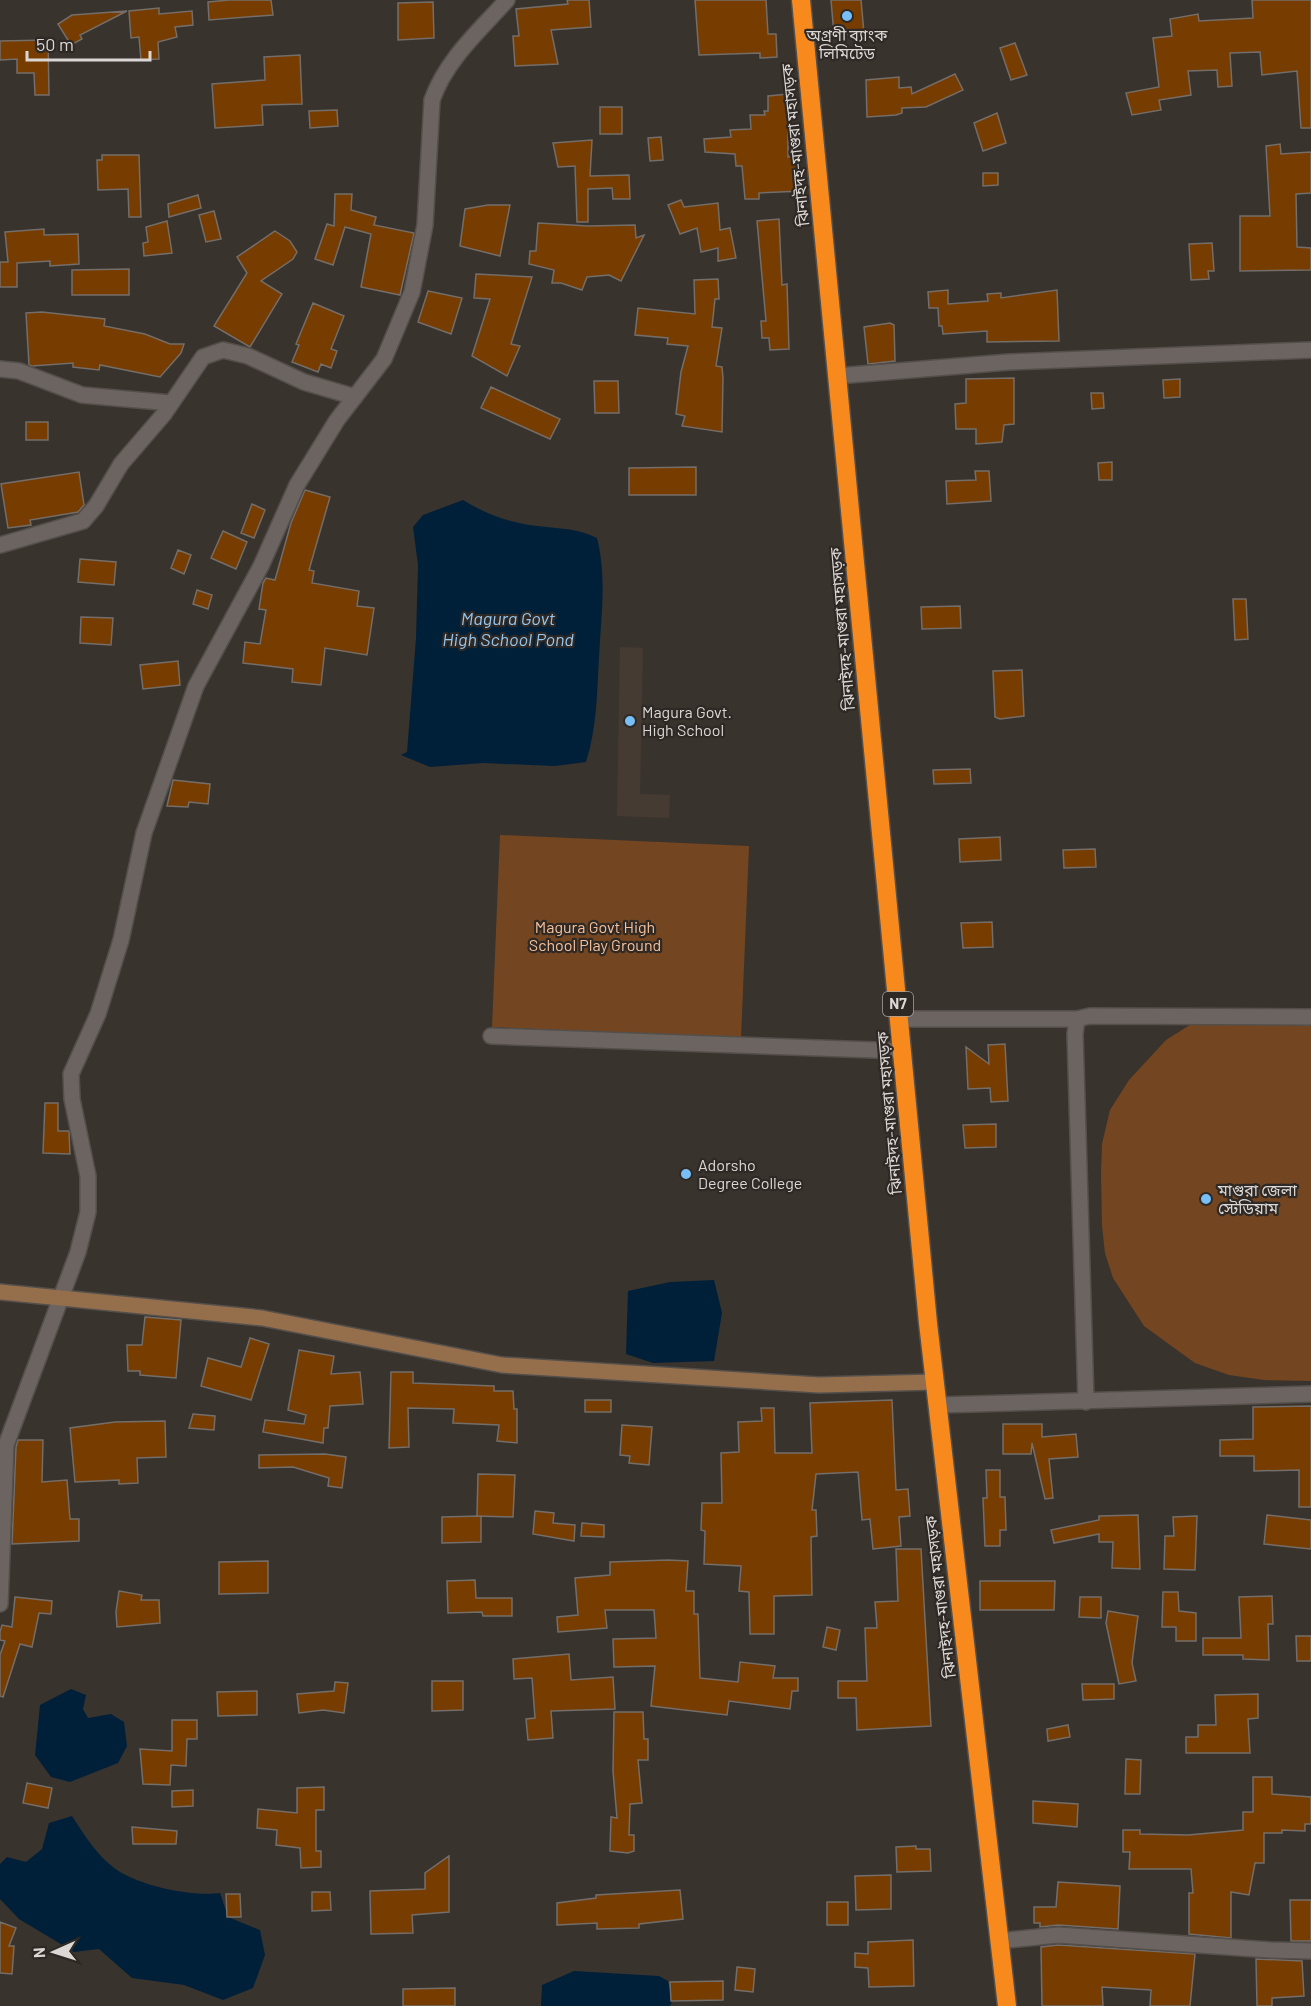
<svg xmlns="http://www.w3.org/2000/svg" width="1311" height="2006" font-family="Barlow,'Noto Sans Bengali',sans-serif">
<rect width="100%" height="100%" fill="#39332e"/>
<!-- built -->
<path fill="#463b32" d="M620 647 643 648 640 794 670 795 669 818 617 816Z"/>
<!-- green -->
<path fill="#734621" d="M500 835 749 846 741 1038 492 1027Z
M1311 1011V1381L1264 1380 1229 1375 1195 1363 1144 1326 1113 1278 1105 1253 1102 1226 1101 1173 1102 1144 1110 1110 1129 1080 1166 1040 1193 1023Z"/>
<!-- water -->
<path fill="#002039" d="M463 500C482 512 502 520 524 524 548 529 574 526 597 538 607 577 601 618 599 657 597 693 597 728 586 762L555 766 483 763 430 767 401 755 407 752 416 638 418 565 413 527 423 515Z
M714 1280 722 1313 714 1361 653 1363 626 1354 628 1291 670 1282Z
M71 1689 86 1695 83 1709 88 1718 111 1714 124 1722 127 1746 118 1763 70 1782 51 1777 35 1755 40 1705Z
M72 1816C83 1833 96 1854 113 1867 135 1885 191 1897 220 1893L228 1917 260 1930 265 1955 253 1988 223 2000 184 1985 132 1978 99 1949 74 1952 19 1919 0 1899V1864L7 1857 26 1862 42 1849 49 1823Z
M574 1971 659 1976 668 1981 672 2002 670 2006H541L542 1985Z"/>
<!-- building -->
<path fill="#763c00" stroke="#746d68" stroke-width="1.5" d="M229 0H271L273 15 209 20 208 2Z
M567 0H589L591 27 551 30 558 64 515 66 513 36H519L516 9 568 4Z
M695 0H766L768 34H776L777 57 760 58V53L699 55Z
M831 0H861L864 33 834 35Z
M1252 0H1311V128H1301L1297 71 1262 75 1260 52 1230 53 1232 86 1218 87 1217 70 1188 71 1191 95 1159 100 1161 110 1132 115 1126 93 1159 87 1153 38 1172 36 1170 19 1198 14 1199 21 1253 18Z
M433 2 434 38 398 40V3Z
M159 8V14L192 11 193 25 175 27 177 37 158 42 159 59 141 60 139 37 131 38 129 11Z
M127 11 80 35 82 39 71 45 58 24 72 15Z
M48 40 49 95H35L34 73H17V59L0 60V41Z
M1015 43 1027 75 1011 80 1000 48Z
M300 55 302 104 262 105 263 125 215 128 212 84 265 80 264 57Z
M955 74 963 90 926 107 902 108V113L896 115 867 117 866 80 899 77V88L911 87 912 94Z
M788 94V157L799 156 802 191 759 193V199H745L742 166H736L735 154 705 152 704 139 731 137 730 130 751 129 750 115H765L764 111H768V96Z
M600 107H622V134H600Z
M337 110 338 126 310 128 309 111Z
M997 113 1006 143 983 151 974 123Z
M661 137 663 160 650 161 648 138Z
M592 140 590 176 629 175 630 199H613L612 188 588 189V222H577L575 166 558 167 553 143Z
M1280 144 1281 154 1311 152V193L1296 194 1297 247 1311 248V270L1240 271V216H1270L1266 146Z
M102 155H139L141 217H129L128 189 98 190 97 160H102Z
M983 173H998V185L983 186Z
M335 194H352L351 210 376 217 374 225 414 233 400 295 361 287 371 234 345 227 333 265 315 259 327 224 334 226Z
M198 195 201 208 169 217 168 204Z
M681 200 684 207 718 203 720 230 730 228 736 258 718 261V248L701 252 697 228 680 234 668 205Z
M488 205H510L500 256 460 246 465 209Z
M214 211 221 239 206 242 199 215Z
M779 219 782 285 787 284 789 349 770 350 769 338H762L761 321H766L757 221Z
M167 221 172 253 144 256 143 243 148 242 146 227Z
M538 223 588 226 635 225 636 238 644 235 621 281 609 275 587 277 582 290 561 283H552L554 270 529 264 530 251H536Z
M44 229V235L78 234 79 264 50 266V261L17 263V287H0V262H8L5 232Z
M275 231 290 241 297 252 293 259 261 281 282 294 250 347 214 326 247 273 237 257Z
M1212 243 1214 271H1208L1209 279 1191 280 1189 244Z
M129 269V295H72V270Z
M476 274 532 277 511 344 520 346 507 376 472 356 490 299 474 298Z
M718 279 719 299H715L712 327 722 328 716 366 722 367 723 378 722 432 682 426 685 416 676 414 681 372 688 346 667 344 668 338 635 335 638 308 695 314 694 280Z
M948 290V304L988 301 987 294 1001 293V298L1057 290 1059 341 987 342V331L943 334 942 326H939L938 308H929L928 292Z
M428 291 462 298 451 334 418 322Z
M313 303 344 316 331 349 337 351 331 368 321 364 318 372 292 362 299 345 296 344Z
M42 312 105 319 104 326 145 334 170 344H184L181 353 160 377 100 365 99 370 73 367V363L32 366 29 365 26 313Z
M890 323 894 325 895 361 868 364 864 327Z
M1014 378V424L1004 425 1002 442 976 444V429H956L955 404 966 403V379Z
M1180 379V397L1164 398 1163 380Z
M594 381H618L619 413H595Z
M491 387 560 419 550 439 481 408Z
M1091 393H1103L1104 408 1092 409Z
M26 422H48V440H26Z
M1112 462V480H1099L1098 463Z
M696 467V495H629V468Z
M975 471H989L991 501 947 504 946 481 976 480Z
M79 472 84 505 78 512 30 520 31 525 8 528 1 484Z
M305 490 330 497 309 570 314 571 312 583 359 591 357 606 374 608 367 655 325 648 321 685 292 682 293 669 243 663 245 642 260 644 266 610 259 609 263 583 266 578 275 580 291 523Z
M252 504 265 510 254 538 241 533Z
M223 531 247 542 236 569 211 558Z
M178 550 191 555 184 574 171 568Z
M80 559 116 562 114 585 78 582Z
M197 590 212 595 208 609 193 604Z
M1233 599H1246L1248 639 1235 640Z
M960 606 961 628 922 629 921 607Z
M81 617 113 618 111 645 80 643Z
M178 661 180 685 143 689 140 665Z
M1022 670 1024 716 1000 719 995 717 993 671Z
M970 769 971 783 934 784 933 770Z
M173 780 210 784 208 804 189 802 188 807 167 806Z
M1000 837 1001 860 960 862 959 839Z
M1095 849 1096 867 1064 868 1063 850Z
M992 922 993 947 963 948 961 923Z
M1005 1044 1008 1101 991 1102 990 1088 968 1089 966 1047 989 1064 988 1045Z
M45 1103H58V1131H69L70 1154 43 1153Z
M996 1124V1147L965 1148 963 1125Z
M145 1317 181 1320 176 1378 140 1375V1371H128L127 1345H142Z
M250 1338 269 1344 251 1400 201 1386 208 1358 241 1367Z
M299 1350 334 1356 331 1374 360 1372 363 1404 330 1406 328 1428H324L323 1443 263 1432 265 1420 304 1424 306 1415 288 1410Z
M391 1372H413V1383L494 1386V1391H513L514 1409H517V1443L497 1441 499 1425 453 1423 454 1409 408 1408 409 1447 389 1448Z
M585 1400H611V1412H585Z
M892 1400 896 1490 908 1489 910 1516 899 1517 901 1546 873 1549 870 1519 862 1520 858 1472 816 1474 812 1510H816L817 1536 811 1537 812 1595 774 1596V1634H750L749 1592 739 1591 741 1566 704 1564 705 1531 701 1530 702 1503H722L721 1453 739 1452 738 1422 762 1421 761 1408H774L775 1453H812L810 1403Z
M1311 1406V1507H1299V1470L1254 1471V1456H1220V1440L1253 1439V1407Z
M193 1414 215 1416 214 1430 189 1428Z
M165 1421 166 1457 137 1458 138 1483 119 1484V1480L75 1482 70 1428 115 1422Z
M1003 1424H1042V1437L1076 1434 1078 1457 1049 1459 1053 1498 1045 1499 1032 1443 1031 1454H1003Z
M622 1425 652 1427 649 1465 629 1463 630 1456 620 1455Z
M18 1440H43L42 1482 67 1480 70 1519H79V1541L12 1544 16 1447Z
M325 1454 346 1457 342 1488 328 1486 329 1478 293 1467 259 1468V1455Z
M986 1470H1000V1497H1005L1006 1530H1000V1546H985L983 1498H987Z
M478 1474 515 1475 513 1517 477 1516Z
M535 1511 554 1513 553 1523 575 1525 574 1541 533 1534Z
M1138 1515 1140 1569 1112 1568 1113 1542H1099V1534L1054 1543 1051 1530 1099 1520V1516Z
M1267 1515 1311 1520V1549L1264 1544Z
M481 1516V1542L442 1543V1517Z
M1197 1516 1195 1570 1164 1569 1165 1536H1174L1173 1517Z
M582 1523 604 1525V1537L581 1536Z
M896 1549H921L931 1726 857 1730 856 1698H838V1681H867L865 1628H877L875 1602 898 1601Z
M668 1560 688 1561 686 1591H694V1614H698L700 1678 738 1682 740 1662 775 1666 773 1678H798V1691H792L790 1709 729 1701 727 1715 651 1706 655 1666 614 1667 613 1639 656 1638 654 1610H605L607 1628 558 1632 557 1617 578 1615 575 1578 610 1575V1562Z
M268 1561V1593L219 1594V1562Z
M475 1580 476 1598H512V1616H483L482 1612 448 1613 447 1581Z
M980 1581H1055L1054 1610H980Z
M119 1591 142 1595 141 1600H159L160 1623 117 1627 116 1612Z
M1163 1592H1178L1179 1611 1196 1613V1641H1176V1627H1162Z
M1272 1596 1273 1624H1268L1269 1660 1243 1659V1655H1203V1638H1241L1239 1597Z
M15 1597 52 1601 51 1614 39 1613 32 1647 20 1644 3 1697 0 1696V1655L5 1641 0 1640V1632L2 1625 12 1627Z
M1080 1597H1101V1618L1079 1617Z
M1108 1611 1138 1616 1132 1663 1136 1681 1119 1684 1106 1623Z
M827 1627 840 1630 836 1650 823 1647Z
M1296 1636H1311V1661H1297Z
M569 1654 571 1680 613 1677 615 1709 551 1711 553 1738 528 1740 526 1719 535 1718 532 1678 514 1679 513 1659Z
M432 1681H463V1710L432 1711Z
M335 1682 348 1683 344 1713 323 1710 299 1713 297 1694 334 1691Z
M1082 1684H1114V1699L1083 1700Z
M257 1691V1715L218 1716 217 1692Z
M1258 1694V1718L1248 1719 1250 1753H1186V1737H1198V1725H1216L1215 1695Z
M614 1712H643L644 1739H648V1760H638L642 1803 630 1804 629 1835H634V1851L628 1853 610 1851 611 1817 617 1818 613 1771Z
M172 1720H197V1739H187L186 1766 171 1765 170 1785 143 1784 140 1749 172 1751Z
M1068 1725 1070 1737 1048 1741 1047 1729Z
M1126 1759 1141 1760 1140 1794H1125Z
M1253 1777H1272V1794L1311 1797V1824H1305V1831L1282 1830V1833H1264V1863H1255L1249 1895 1231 1892V1938L1189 1934V1893H1193L1191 1869H1129L1130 1852H1123V1830H1140V1834L1188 1835 1243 1830V1812H1253Z
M27 1783 52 1788 48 1808 23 1803Z
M324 1787V1810H316V1851H321V1867L301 1868 300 1848 276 1845 277 1830 257 1828 258 1809 297 1813V1788Z
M193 1790V1806L172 1807V1791Z
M1033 1801 1078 1804 1077 1827 1033 1823Z
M132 1827 177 1831 176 1844H133Z
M916 1846V1849H930L931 1871 897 1872 896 1847Z
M449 1856V1912L412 1915 413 1933 371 1934 370 1891 425 1889V1873Z
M891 1875V1909L856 1910 855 1876Z
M1058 1882 1120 1886 1118 1929 1058 1925 1040 1927V1923H1034V1907H1056Z
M680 1890 683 1919 639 1924V1928L597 1929V1923L557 1925V1903L596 1898V1895Z
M312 1892H330L331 1910 312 1911Z
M226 1894H240L241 1917H227Z
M1290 1900H1311V1941H1291Z
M827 1902H848V1925H827Z
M0 1922 16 1928 9 1946H14L12 1974 0 1973Z
M913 1940 914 1986 869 1987 868 1968 855 1967V1953L868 1954V1942Z
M1058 1945 1195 1954 1190 2006H1150L1151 1990 1102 1987 1103 2006H1042L1041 1947Z
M1256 1959 1302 1961 1304 1996 1272 1998V2006H1257Z
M737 1967 755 1969 753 1992 735 1990Z
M723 1981V2000L671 2001 670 1982Z
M455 1988V2006H403V1989Z"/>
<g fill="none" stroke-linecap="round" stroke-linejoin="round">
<defs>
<path id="street" d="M0 369 19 371 82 395 171 403
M837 376 1009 362 1311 350
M0 545 83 521 96 506 121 464 164 414 203 357 223 350 248 356 304 382 355 397
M899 1019H1077
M491 1036 902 1051
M1086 1402 1075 1034 1077 1019 1090 1016 1311 1017
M938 1405 1311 1394
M0 1604 6 1445 78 1252 88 1212V1176L72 1099 71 1074 98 1014 121 940 144 833 196 686 261 566 297 485 337 420 384 359 412 292 425 225 432 100C446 60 479 31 507 0
M999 1941 1058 1935 1270 1950 1311 1951"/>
<path id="secondary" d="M0 1292 262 1318 502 1365 819 1385 935 1382"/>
<path id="highway" d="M801 0 928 1323 1007 2006"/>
</defs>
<!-- street casing -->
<use href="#street" stroke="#544f4b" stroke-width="18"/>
<!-- secondary casing -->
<use href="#secondary" stroke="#544f4b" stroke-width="18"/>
<!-- highway casing -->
<use href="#highway" stroke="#544f4b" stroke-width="21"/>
<!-- street -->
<use href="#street" stroke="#6b6460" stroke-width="15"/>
<!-- secondary -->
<use href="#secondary" stroke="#956f4c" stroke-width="15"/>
<!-- highway -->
<use href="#highway" stroke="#f88a1d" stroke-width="18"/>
</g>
<!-- markers -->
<g fill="#78bff7" stroke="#2f2925" stroke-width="2">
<circle cx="847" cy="16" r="6"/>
<circle cx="630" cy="721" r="6"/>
<circle cx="686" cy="1174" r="6"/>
<circle cx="1206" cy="1199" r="6"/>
</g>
<g text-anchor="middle" stroke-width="4.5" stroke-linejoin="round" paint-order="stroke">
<!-- shield labels -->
<rect fill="#2f2925" stroke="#a7a3a0" stroke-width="1.5" x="883" y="992" width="30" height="24" rx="4.5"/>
<g font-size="15" font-weight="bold" fill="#dbd7d5">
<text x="898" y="1009">N7</text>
</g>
<!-- poi labels -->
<g font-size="16" fill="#dbd7d5" stroke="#2f2925" text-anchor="start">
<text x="847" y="41" text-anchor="middle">অগ্রণী ব্যাংক<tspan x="847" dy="18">লিমিটেড</tspan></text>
<text x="642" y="718">Magura Govt.<tspan x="642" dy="18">High School</tspan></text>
<text x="698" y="1171">Adorsho<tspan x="698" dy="18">Degree College</tspan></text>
<text x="1218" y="1196">মাগুরা জেলা<tspan x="1218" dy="18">স্টেডিয়াম</tspan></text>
</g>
<!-- street labels -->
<g font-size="16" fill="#dbd7d5" stroke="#2f2925">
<text transform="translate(795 145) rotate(-96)" y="6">ঝিনাইদহ-মাগুরা মহাসড়ক</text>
<text transform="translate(842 629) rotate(-95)" y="6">ঝিনাইদহ-মাগুরা মহাসড়ক</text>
<text transform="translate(889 1113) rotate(-95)" y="6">ঝিনাইদহ-মাগুরা মহাসড়ক</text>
<text transform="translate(940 1597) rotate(-97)" y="6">ঝিনাইদহ-মাগুরা মহাসড়ক</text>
</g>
<!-- park labels -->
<g font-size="16" fill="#f6c09a" stroke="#2f2925">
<text x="595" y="933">Magura Govt High<tspan x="595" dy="18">School Play Ground</tspan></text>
</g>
<!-- water labels -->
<g font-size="18" font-style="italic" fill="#93c6f0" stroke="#2f2925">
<text x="508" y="625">Magura Govt<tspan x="508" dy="21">High School Pond</tspan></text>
</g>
</g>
<!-- north arrow -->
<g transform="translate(54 1952) rotate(267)" stroke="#2f2925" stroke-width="4.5" paint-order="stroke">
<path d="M0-4.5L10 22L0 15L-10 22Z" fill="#dbd7d5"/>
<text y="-9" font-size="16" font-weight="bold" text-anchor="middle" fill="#dbd7d5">N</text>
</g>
<!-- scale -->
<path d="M27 51v9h123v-9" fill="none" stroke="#dbd7d5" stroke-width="3"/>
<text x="36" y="51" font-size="18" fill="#dbd7d5" stroke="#2f2925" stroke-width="4.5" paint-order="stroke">50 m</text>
</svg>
